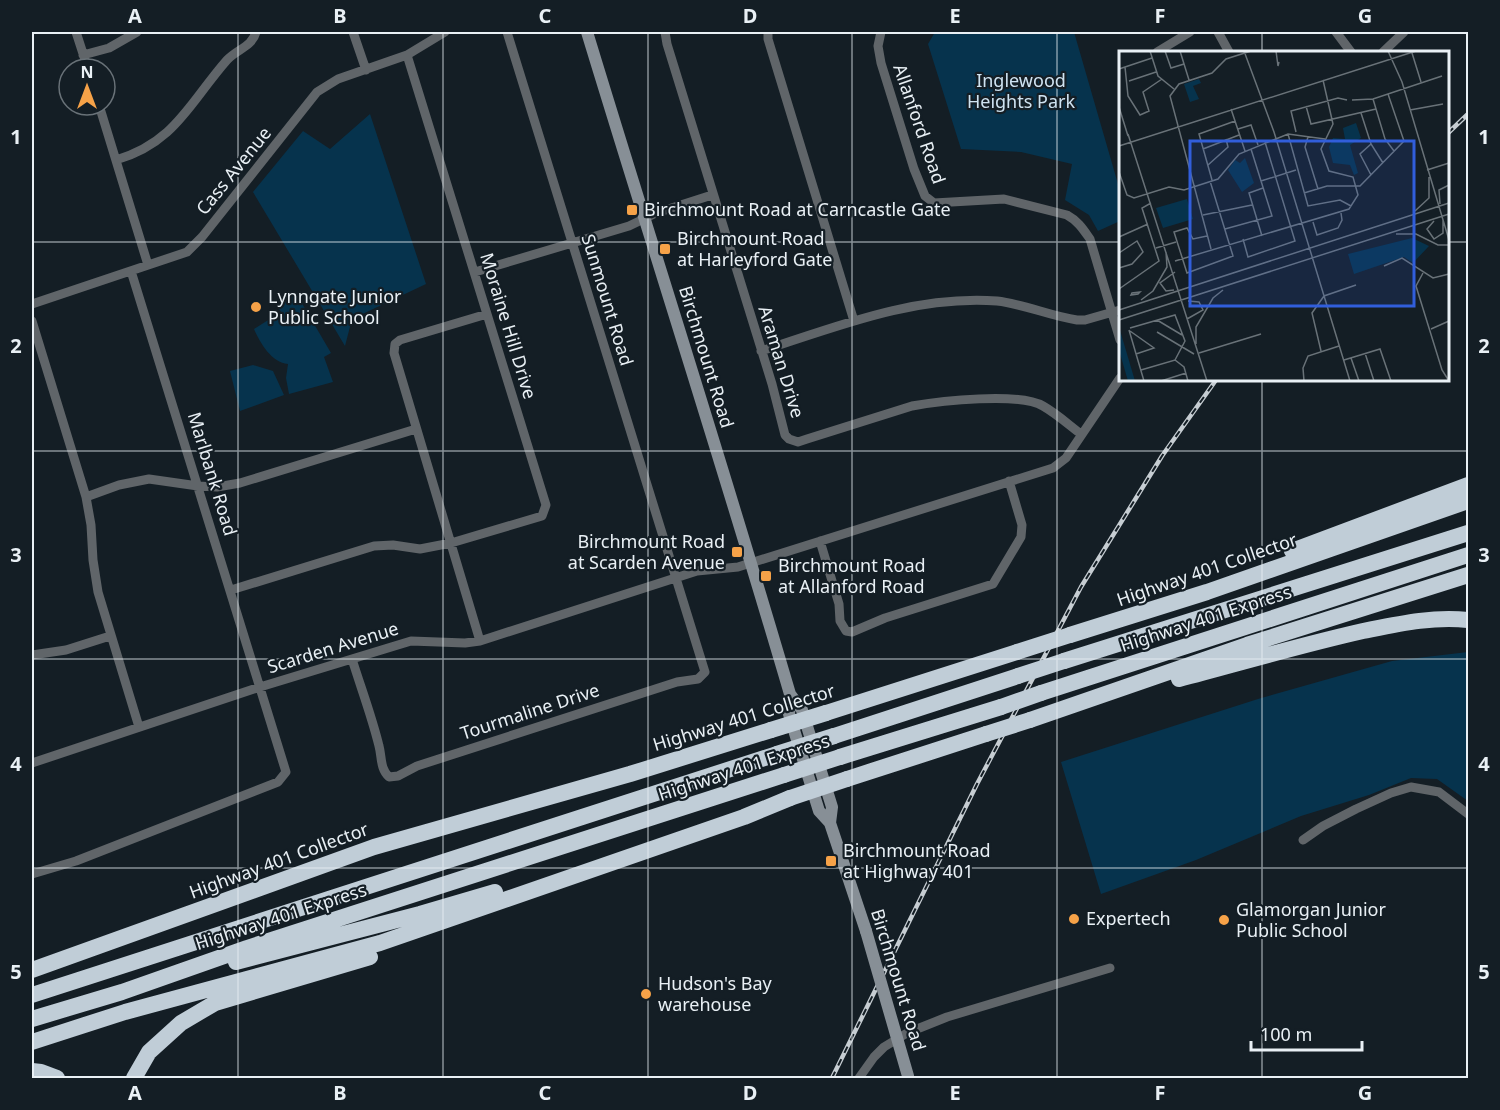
<svg xmlns="http://www.w3.org/2000/svg" width="1500" height="1110" font-family="'Noto Sans',sans-serif">
<rect width="100%" height="100%" fill="#141e25"/>
<!-- green -->
<path fill="#06334d" d="M935 32H1074L1120 191V221L1098 231 1089 215 1065 200 1072 164 1021 152 961 149 928 44Z
M370 114 426 284 352 319 345 346 253 192 303 131 330 149Z
M291 294 297 301 300 300 331 353 324 357 333 382 289 394 286 378 288 364C272 363 260 343 254 329L281 312 276 304Z
M253 365 273 371 284 395 240 411 230 371Z
M1468 652V801L1437 779 1411 778 1369 795 1301 816 1196 860 1101 894 1061 762 1258 699 1392 661Z"/>
<g fill="none" stroke-linecap="round" stroke-linejoin="round">
<!-- street -->
<path stroke="#606569" stroke-width="9" d="M76 32 88 69
M353 32 366 70
M665 32 667 44 772 384 785 435 789 439 798 442 807 439 912 406C940 401 1019 392 1043 406 1057 414 1069 425 1081 434
M768 32V39L854 321
M881 32 878 46 881 63 914 169 925 196 934 203 1004 199 1067 215C1078 221 1083 229 1090 239L1120 340
M1218 32 1229 52
M1336 32 1351 52
M1157 52 1190 32
M1383 52 1404 32
M83 55 109 48 137 32
M99 105 148 265
M116 160C175 143 190 102 227 60 237 49 252 47 256 32
M475 272 629 226 656 213 712 195
M32 304 187 252 202 237 317 92 338 79 407 55 445 32
M32 321 86 497 91 525 93 560 98 592 139 727
M761 351C838 326 915 295 997 301 1024 304 1050 316 1077 320H1085L1120 310
M86 497 119 485 149 479 198 486 217 487 240 483 416 429
M820 541 839 604 840 621 846 631 852 632 885 618 993 584 1021 537 1022 525 1009 481
M231 590 374 546 393 545 420 549 451 543 542 516 546 505 407 55
M480 641 394 353 395 344 400 340 487 314
M32 655 66 650 110 636
M352 659C361 688 372 717 379 746 382 757 380 769 389 777L398 776 417 766 677 682 698 679 705 672 507 32
M32 763 260 687 411 641 465 643 480 641 697 571 738 567 1053 468 1066 458 1120 378
M1303 840 1323 826 1356 809 1391 793 1411 787 1439 792 1468 814
M32 874 76 861 278 782 286 772 131 271
M859 1078 874 1057 884 1047 907 1033 947 1017 1110 968"/>
<!-- secondary -->
<path stroke="#878f96" stroke-width="12" d="M587 32C654 252 725 472 790 694L789 714 819 811 830 823 866 931
M790 694 802 710 832 807 830 823"/>
<!-- highway -->
<path stroke="#c0cdd7" stroke-width="16" d="M1292 551 1468 485
M1070 635 1207 592 1468 501
M1064 661 1468 533
M1179 679C1240 663 1301 645 1363 631 1398 624 1433 616 1468 620
M1041 693 1468 555
M826 713 1017 652
M1030 720 1247 645 1468 575
M834 736 1018 676
M840 757 1001 707
M847 779 986 734
M236 962 420 914 495 892
M32 970 374 847 630 774 771 730
M32 995 777 754
M32 1019 122 992 247 948 784 775
M32 1042 125 1012 380 943 744 817 790 798
M32 1071 41 1072 57 1078
M134 1078 149 1052 181 1023 215 1003 370 957"/>
<defs>
<path id="rail" d="M1448 133 1468 114
M832 1078 977 784 1081 587 1162 456 1216 380"/>
</defs>
<!-- rail casing -->
<use href="#rail" stroke="#c6cdd2" stroke-width="4.5"/>
<!-- rail -->
<use href="#rail" stroke="#141e25" stroke-width="2" stroke-dasharray="7" stroke-linecap="butt"/>
<!-- secondary-bridge -->
<path stroke="#878f96" stroke-width="12" d="M866 931 908 1076"/>
<!-- highway-bridge -->
<path stroke="#c0cdd7" stroke-width="16" d="M1017 652 1070 635
M1018 676 1064 661
M1001 707 1041 693
M771 730 826 713
M986 734 1030 720
M777 754 834 736
M784 775 840 757
M790 798 847 779"/>
</g>
<!-- grid -->
<path fill="none" stroke="#e9f0f5" stroke-width="1.5" stroke-opacity="0.55" d="M238 32V1078M443 32V1078M648 32V1078M852 32V1078M1057 32V1078M1262 32V52M32 242H1120M1448 242H1468M1262 380V1078M32 451H1468M32 659H1468M32 868H1468"/>
<!-- markers -->
<g fill="#f6a248" stroke="#141e25" stroke-width="2">
<rect x="626" y="204" width="12" height="12" rx="3"/>
<rect x="659" y="243" width="12" height="12" rx="3"/>
<circle cx="256" cy="307" r="6"/>
<rect x="731" y="546" width="12" height="12" rx="3"/>
<rect x="760" y="570" width="12" height="12" rx="3"/>
<rect x="825" y="855" width="12" height="12" rx="3"/>
<circle cx="1074" cy="919" r="6"/>
<circle cx="1224" cy="920" r="6"/>
<circle cx="646" cy="994" r="6"/>
</g>
<g text-anchor="middle" stroke-width="4.5" stroke-linejoin="round" paint-order="stroke">
<!-- park labels -->
<g font-size="18" fill="#cfe3f1" stroke="#141e25">
<text x="1021" y="87">Inglewood<tspan x="1021" dy="21">Heights Park</tspan></text>
</g>
<!-- street labels -->
<g font-size="18" fill="#e9f0f5" stroke="#141e25">
<text transform="translate(919 124) rotate(71)" y="6">Allanford Road</text>
<text transform="translate(234 171) rotate(-51)" y="6">Cass Avenue</text>
<text transform="translate(607 300) rotate(73)" y="6">Sunmount Road</text>
<text transform="translate(508 326) rotate(73)" y="6">Moraine Hill Drive</text>
<text transform="translate(706 357) rotate(73)" y="6">Birchmount Road</text>
<text transform="translate(781 362) rotate(73)" y="6">Araman Drive</text>
<text transform="translate(212 474) rotate(73)" y="6">Marlbank Road</text>
<text transform="translate(1207 570) rotate(-19)" y="6">Highway 401 Collector</text>
<text transform="translate(1206 619) rotate(-18)" y="6">Highway 401 Express</text>
<text transform="translate(333 648) rotate(-17)" y="6">Scarden Avenue</text>
<text transform="translate(530 712) rotate(-18)" y="6">Tourmaline Drive</text>
<text transform="translate(744 718) rotate(-17)" y="6">Highway 401 Collector</text>
<text transform="translate(744 768) rotate(-18)" y="6">Highway 401 Express</text>
<text transform="translate(279 861) rotate(-20)" y="6">Highway 401 Collector</text>
<text transform="translate(281 917) rotate(-18)" y="6">Highway 401 Express</text>
<text transform="translate(898 980) rotate(73)" y="6">Birchmount Road</text>
</g>
<!-- poi labels -->
<g font-size="18" fill="#e9f0f5" stroke="#141e25" text-anchor="start">
<text x="644" y="216">Birchmount Road at Carncastle Gate</text>
<text x="677" y="245">Birchmount Road<tspan x="677" dy="21">at Harleyford Gate</tspan></text>
<text x="268" y="303">Lynngate Junior<tspan x="268" dy="21">Public School</tspan></text>
<text x="725" y="548" text-anchor="end">Birchmount Road<tspan x="725" dy="21">at Scarden Avenue</tspan></text>
<text x="778" y="572">Birchmount Road<tspan x="778" dy="21">at Allanford Road</tspan></text>
<text x="843" y="857">Birchmount Road<tspan x="843" dy="21">at Highway 401</tspan></text>
<text x="1236" y="916">Glamorgan Junior<tspan x="1236" dy="21">Public School</tspan></text>
<text x="1086" y="925">Expertech</text>
<text x="658" y="990">Hudson's Bay<tspan x="658" dy="21">warehouse</tspan></text>
</g>
</g>
<!-- overview -->
<g transform="translate(1119 51)">
<rect width="330" height="330" fill="#141e25"/>
<path d="M80 28 82 32 74 35 80 48 71 51 65 33ZM237 72 242 87 231 94 239 122 235 124 231 114 214 112 210 96 214 87 226 88 224 77ZM126 107 135 132 123 141 109 119 116 109 121 112ZM68 148 74 168 44 177 37 157ZM293 187 310 195 294 212 285 206 235 223 229 203ZM0 276 16 330H9L0 299Z" fill="#06334d"/>
<path fill="none" stroke="#697278" stroke-width="1.5" d="M31 0 39 25 55 38M46 0 52 17 65 13M61 0 70 29M125 0 155 81 231 330M157 0 159 15 160 11M269 0 283 31 330 189M293 2 302 31M6 16 9 45 21 64 30 60 24 41 43 28M0 18 33 7M10 30 37 21M254 48 266 88 275 100M233 49 254 48 323 25M187 55 192 73 257 58M0 56 9 85M112 58 126 100M291 59 324 53M242 62 252 93 264 112M119 78 132 74 139 94M177 81 172 60 219 47 228 49M9 83 88 330M169 83 189 155 221 149 232 155M189 86 186 96 199 138M252 93 241 103 252 124M0 95 297 0M84 98 120 84M89 114 109 96 107 88M308 119 330 112M0 121 8 144 15 147 50 136 65 139 99 128 120 103 169 83 206 88M93 129 80 83 116 70M142 130 177 119M185 142 208 135H241L285 90 269 43M321 153 320 139 330 134M296 160 310 147V126M84 164 133 154M315 170 308 178 315 188 324 182V169M194 171 198 184 219 177 223 169 222 162M106 178 153 165 132 98M277 183H297L319 194H330M88 185 74 188 68 177 55 181 68 222 114 205 91 130M143 185 130 142 144 137M0 186 29 173M124 188 129 206 176 190 146 91M37 197 57 191M92 198 51 45 60 33 93 22 107 8 132 0M0 202 18 190 24 201 13 213 0 217M56 210 230 158 239 144 234 126 210 120 202 98 214 73 204 29M265 215 283 207 314 227 330 223M304 222 297 235 323 319 330 330M0 238 40 210 23 157 32 152M55 239 47 240 41 232 56 221M21 241 19 243 12 244 13 242ZM22 249 34 240 48 216 47 201M0 259 330 152M68 268 84 259 80 251 69 250M0 269 330 163M38 269 63 284M11 277 56 264 66 290 56 309M312 278 330 270M10 279 25 330M11 280 35 297 17 303M38 281 75 303M77 293V276L94 247 104 239M202 300 193 262 205 245 237 234M80 302 142 283M246 302 255 330M232 307 240 330M225 309 261 298 272 330M22 319 56 309 65 316 69 330M42 330 67 322M185 330 184 317 189 305 220 295"/>
<path fill="#315edb" fill-opacity="0.15" stroke="#315edb" stroke-width="3" d="M71 90H295V255H71Z"/>
<rect width="330" height="330" fill="none" stroke="#e9f0f5" stroke-width="3"/>
</g>
<!-- border -->
<rect width="1500" height="1110" fill="none" stroke="#141e25" stroke-width="66"/>
<!-- north arrow -->
<g transform="translate(87 87)"><circle r="28" fill="#141e25" stroke="#697278" stroke-width="1.5"/>
<path d="M0-4.5L10 22L0 15L-10 22Z" fill="#f6a248"/>
<text y="-9" font-size="16" font-weight="bold" text-anchor="middle" fill="#e9f0f5">N</text>
</g>
<!-- scale -->
<path d="M1251 1041v9h111v-9" fill="none" stroke="#e9f0f5" stroke-width="3"/>
<text x="1260" y="1041" font-size="18" fill="#e9f0f5" stroke="#141e25" stroke-width="4.5" paint-order="stroke">100 m</text>
<rect x="33" y="33" width="1434" height="1044" fill="none" stroke="#e9f0f5" stroke-width="2"/>
<g font-size="20" text-anchor="middle" font-weight="bold" fill="#e9f0f5">
<text x="135" y="23">A</text>
<text x="340" y="23">B</text>
<text x="545" y="23">C</text>
<text x="750" y="23">D</text>
<text x="955" y="23">E</text>
<text x="1160" y="23">F</text>
<text x="1365" y="23">G</text>
<text x="16" y="144">1</text>
<text x="1484" y="144">1</text>
<text x="16" y="353">2</text>
<text x="1484" y="353">2</text>
<text x="16" y="562">3</text>
<text x="1484" y="562">3</text>
<text x="16" y="771">4</text>
<text x="1484" y="771">4</text>
<text x="16" y="979">5</text>
<text x="1484" y="979">5</text>
<text x="135" y="1100">A</text>
<text x="340" y="1100">B</text>
<text x="545" y="1100">C</text>
<text x="750" y="1100">D</text>
<text x="955" y="1100">E</text>
<text x="1160" y="1100">F</text>
<text x="1365" y="1100">G</text>
</g>
</svg>
